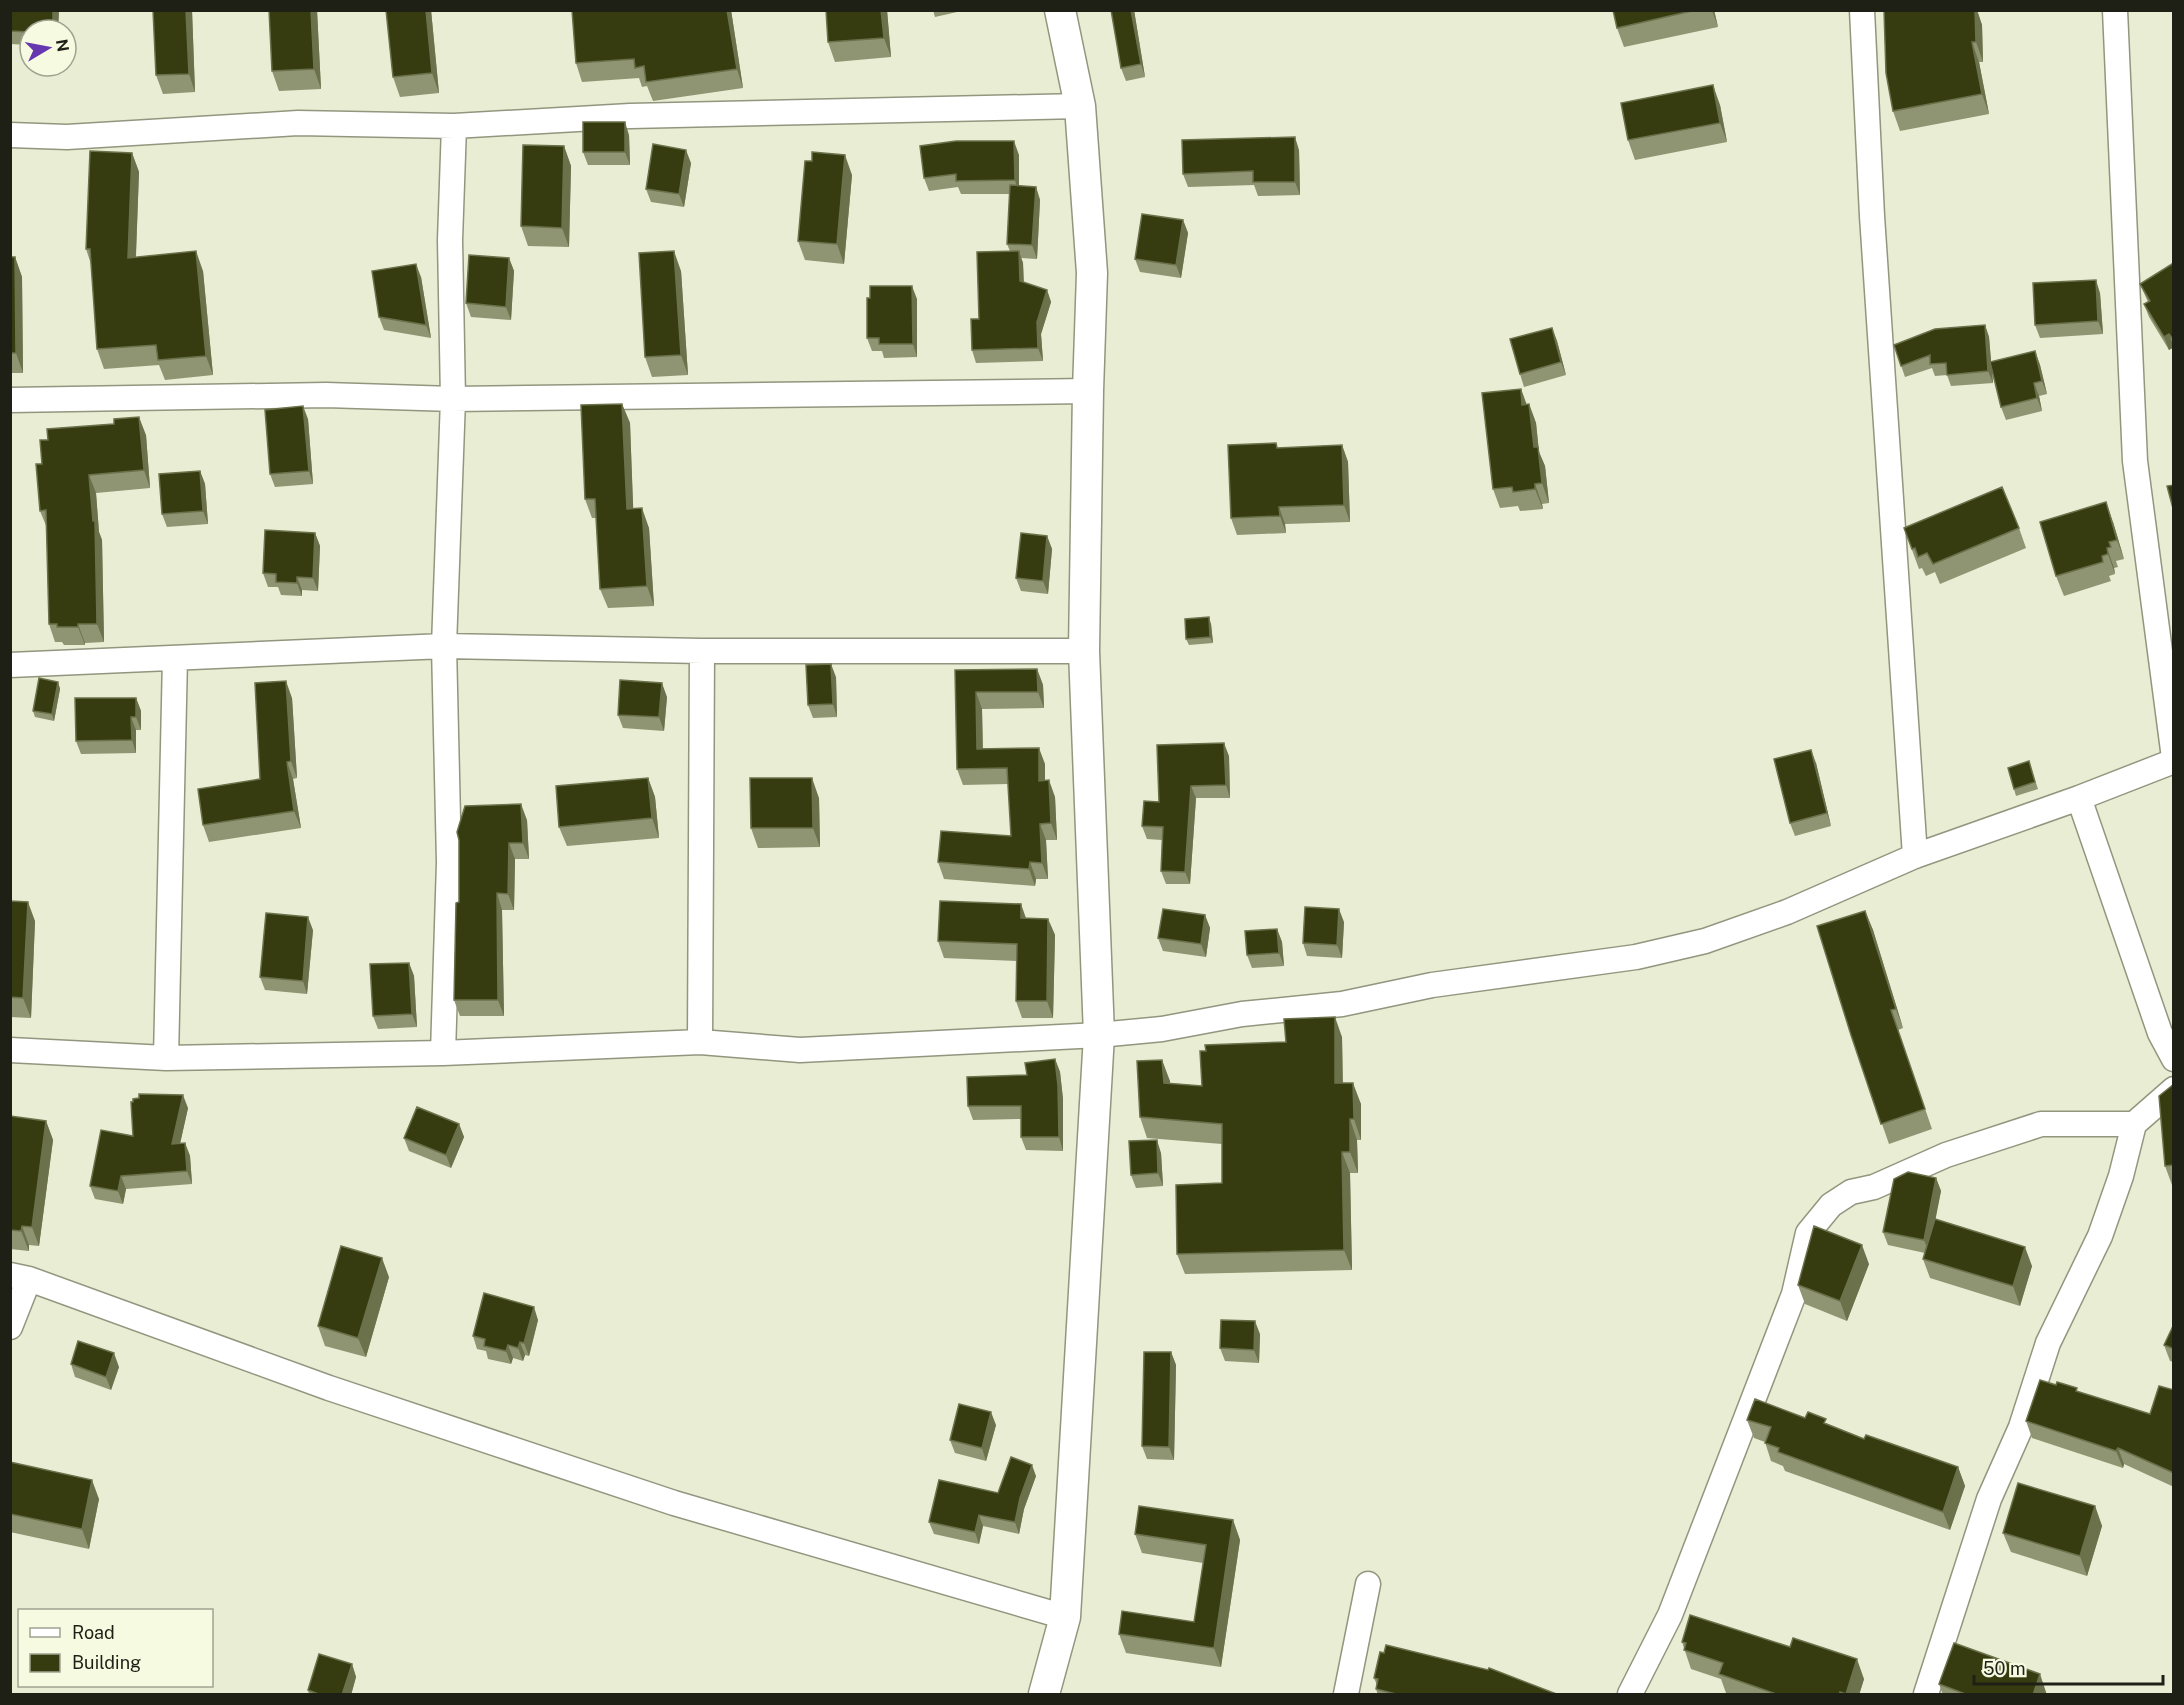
<svg xmlns="http://www.w3.org/2000/svg" width="2184" height="1705" font-family="'Public Sans',sans-serif">
<rect width="100%" height="100%" fill="#e8edd4"/>
<g fill="none" stroke-linecap="round" stroke-linejoin="round">
<defs>
<path id="minor" d="M1862 10 1872 216 1915 856
M2115 10 2135 461 2174 758
M10 135 67 137 298 123 454 126 630 116 1080 106
M10 400 326 395 453 399 1088 391
M10 665 444 646 702 651H1084
M2079 798 2160 1033 2174 1059
M700 1042 702 651
M10 1050 166 1058 443 1053 700 1042 800 1050 1099 1035 1162 1029 1242 1014 1342 1004 1432 985 1636 957 1705 941 1787 912 1915 856 2079 798 2174 761
M443 1053 449 862 444 646 453 399 450 240 454 126
M166 1058 175 658
M10 1275 29 1279 329 1388 674 1503 1065 1617
M10 1327 29 1279
M1346 1694 1368 1584
M1630 1694 1670 1615 1794 1294 1808 1233 1831 1205 1851 1192 1874 1187 1946 1155 2041 1124H2134L2174 1089
M1926 1694 1989 1499 2021 1427 2048 1343 2100 1236 2121 1176 2134 1124"/>
<path id="tertiary" d="M1044 1694 1065 1617 1099 1035 1084 651 1088 391 1092 273 1080 106 1060 10"/>
</defs>
<!-- minor casing -->
<use href="#minor" stroke="#91967e" stroke-width="27"/>
<!-- tertiary casing -->
<use href="#tertiary" stroke="#91967e" stroke-width="33"/>
<!-- minor -->
<use href="#minor" stroke="#fff" stroke-width="24"/>
<!-- tertiary -->
<use href="#tertiary" stroke="#fff" stroke-width="30"/>
</g>
<!-- wall -->
<path fill="#8f9472" d="M10 10H59L58 30H30V45L10 44Z
M153 10H192L195 92 163 94 156 75Z
M317 10 321 89 279 91 272 71Z
M386 10H431L439 93 400 97 393 77Z
M572 10H731L743 88 653 101 647 86 642 87 639 78 582 82 576 63Z
M826 10H887L891 57 835 62 828 42Z
M933 10H966L935 17Z
M1111 10H1134L1145 77 1126 81 1121 68Z
M1613 10H1714L1718 27 1624 47 1617 28Z
M1884 10H1977L1982 25 1983 62H1979L1989 114 1900 131 1893 111Z
M1720 105 1727 142 1635 160 1628 140Z
M629 135 630 165H588L583 152Z
M564 146 571 166 569 247 528 246 521 226Z
M1299 150 1300 195 1258 196 1254 185 1188 187 1183 174Z
M132 153 139 172 136 257 203 271 213 375 165 380 159 365 104 369 97 349 91 264 86 249Z
M1019 155V186L1036 187 1040 200 1037 259 1021 258 1023 263 1024 283 1047 290 1051 302 1041 334 1043 361 976 363 972 350 1010 251 1007 244 1010 194H961L958 187 929 191 924 178Z
M691 163 684 207 651 202 646 189Z
M852 175 844 264 805 260 798 241Z
M1183 220 1188 233 1181 278 1140 272 1135 259Z
M10 257H15L22 277 23 373H10Z
M509 258 514 271 511 320 471 317 466 303Z
M2174 266V347L2169 350 2149 317 2144 304 2148 302 2140 284Z
M681 271 688 375 652 377 645 357Z
M421 277 431 338 384 330 379 317Z
M2100 293 2103 334 2040 338 2035 325Z
M917 299V357L884 358 882 351H872L867 338Z
M1985 325 1989 337 1991 362 2035 351 2040 365 2047 394 2039 396 2042 411 2006 420 2001 407 1992 369 1993 383 1951 386 1947 375 1935 376 1932 368 1905 377 1894 345Z
M1552 328 1557 341 1566 375 1524 387 1520 374Z
M1521 389 1526 404H1529L1536 423 1539 452 1545 466 1549 503 1542 504 1543 509 1520 511 1518 506 1500 508 1493 489Z
M622 404 630 423 633 509 649 528 654 606 608 608 600 589 596 518H592L585 499Z
M308 419 313 484 275 487 270 474Z
M146 435 150 488 96 493 99 532 102 540 104 642 85 643V645H64L62 642H55L49 624 47 528 40 511 42 464Z
M1342 445 1348 462 1350 522 1285 524 1286 533 1237 535 1231 518 1278 448Z
M200 471 205 484 208 524 167 527 162 514Z
M2113 522 2124 559 2116 561 2118 567 2114 568 2115 574 2109 576 2111 581 2064 596 2056 576Z
M1904 528H2019L2026 548 1940 584 1935 572 1926 576 1922 568 1919 569Z
M315 533 320 546 318 591 302 590V596L281 595 278 587H268L263 573Z
M1047 536 1052 549 1048 594 1021 591 1016 578Z
M1211 624 1213 643 1189 645 1186 639Z
M1037 669 1043 685 1044 708 982 709 983 748 1045 764V781L1055 797 1057 840H1046L1048 879H1036L1035 886 944 879 938 862 1011 836 1008 784 963 785 957 769 955 670Z
M836 677 837 717 813 718 808 705Z
M58 682 60 689 54 721 35 717 33 711Z
M667 697 664 731 623 728 618 715Z
M136 698 141 711V730H136V753L81 754 76 741Z
M292 698 297 778 293 779 301 828 209 842 203 825 260 779Z
M1229 756 1230 798H1196L1190 884H1166L1161 871 1162 840 1147 839 1142 826 1159 802Z
M1816 763 1831 826 1795 836 1790 823Z
M2031 768 2038 789 2016 796 2014 789Z
M648 778 655 797 659 838 567 846 559 827Z
M819 798 820 847 758 848 751 828Z
M527 820 529 859H515L514 910H502L504 1016H460L454 1000 459 902Z
M10 901 35 921 31 1018 10 1017Z
M1865 911 1873 930 1903 1028 1898 1030 1932 1129 1889 1144 1851 1035Z
M1205 915 1210 928 1206 957 1163 951 1158 938Z
M1027 918 1048 919 1055 935 1053 1018H1022L1016 1001 1017 961 944 958 938 941Z
M1344 922 1342 958 1307 956 1303 943Z
M1277 929 1282 942 1284 966 1252 968 1247 955Z
M313 930 307 994 265 990 260 977Z
M409 963 414 976 417 1027 378 1029 373 1016Z
M1342 1037 1343 1083 1361 1104V1140H1357L1358 1173H1350L1352 1270 1185 1274 1177 1254 1222 1183V1144L1147 1138 1140 1117 1162 1060 1170 1083 1202 1086 1286 1042Z
M1055 1059 1060 1072 1063 1099V1151L1026 1150 1021 1137V1119L973 1120 968 1106Z
M2174 1084V1185H2172L2165 1166Z
M188 1108 180 1144 185 1143 190 1156 192 1184 126 1189 123 1204 95 1199 90 1186Z
M10 1116 46 1121 53 1140 39 1246 29 1245V1251L10 1249Z
M459 1124 464 1137 451 1168 409 1151 404 1138Z
M1161 1153 1163 1186 1136 1188 1131 1175Z
M1936 1178 1941 1191 1935 1219 2032 1266 2020 1306 1930 1278 1923 1259 1925 1253 1888 1245 1883 1232Z
M1869 1264 1847 1321 1805 1304 1798 1285Z
M389 1277 366 1357 325 1346 318 1326Z
M538 1320 529 1356 525 1355 523 1361 513 1358 511 1364 488 1359 486 1351 477 1349 473 1336Z
M2174 1324V1362L2170 1361 2164 1345Z
M1260 1334 1259 1363 1225 1361 1220 1348Z
M1171 1352 1176 1365 1174 1460 1147 1459 1142 1446Z
M71 1364 119 1367 111 1390 75 1377Z
M2174 1390V1487L2124 1464 2123 1468 2032 1438 2026 1421 2078 1392 2150 1414Z
M1805 1418 1827 1424 1864 1439 1958 1467 1965 1486 1950 1530 1785 1471 1783 1466 1771 1461 1765 1442 1754 1438 1747 1420Z
M996 1425 986 1461 955 1453 950 1440Z
M10 1462 99 1499 89 1549 10 1532Z
M1036 1476 1024 1509 1019 1534 983 1526 979 1544 934 1534 929 1522Z
M2095 1506 2102 1526 2087 1576 2011 1552 2003 1533Z
M1233 1520 1240 1540 1221 1667 1126 1653 1119 1634 1194 1622 1203 1563 1142 1553 1135 1534Z
M1682 1642 1864 1679 1859 1695H1729L1726 1693 1721 1679 1691 1669Z
M352 1664 356 1677 351 1695H309L308 1690Z
M1374 1678 1559 1695H1378L1376 1689 1377 1685Z
M1939 1684 2047 1694V1695H1943Z"/>
<!-- shaded-wall -->
<path fill="#6b714b" d="M53 10H59L58 30H53Z
M186 10H192L195 92 189 74Z
M311 10H317L321 89 314 69Z
M426 10H431L439 93 432 73Z
M727 10H731L743 88 737 69Z
M881 10H887L891 57 884 38Z
M1131 10H1134L1145 77 1141 64Z
M1712 10H1714L1718 27Z
M1975 10H1977L1982 25 1983 62 1976 42Z
M1972 42 1979 62 1989 114 1982 94Z
M1713 85 1720 105 1727 142 1720 123Z
M625 122 629 135 630 165 625 152Z
M1295 137 1299 150 1300 195 1295 182Z
M1014 141 1019 155V194L1015 180Z
M564 146 571 166 569 247 562 228Z
M686 150 691 163 684 207 679 194Z
M132 153 139 172 135 277 128 258Z
M845 155 852 175 844 264 837 244Z
M1036 187 1040 200 1037 259 1032 245Z
M1183 220 1188 233 1181 278 1176 265Z
M196 251 203 271 213 375 206 356Z
M674 251 681 271 688 375 681 355Z
M1019 251 1023 263 1024 294 1020 281Z
M15 257 22 277 23 373 16 353Z
M509 258 514 271 511 320 506 307Z
M416 264 421 277 431 338 426 325Z
M2096 280 2100 293 2103 334 2098 321Z
M912 286 917 299V357L913 344Z
M1047 290 1051 302 1041 334 1043 361 1038 348 1037 322Z
M1985 325 1989 337 1993 383 1988 371Z
M1552 328 1557 341 1566 375 1561 362Z
M2169 334 2174 347 2169 350 2164 337Z
M2035 351 2040 365 2047 394 2042 381Z
M2034 383 2039 396 2042 411 2037 398Z
M1521 389 1528 408 1522 405Z
M622 404 630 423 634 529 627 509Z
M1529 404 1536 423 1539 452 1545 466 1549 503 1542 483 1534 447Z
M303 406 308 419 313 484 309 471Z
M139 417 146 435 150 488 144 470Z
M1342 445 1348 462 1350 522 1344 505Z
M200 471 205 484 208 524 203 511Z
M89 475 96 493 99 532 102 540 104 642 97 624 93 521Z
M1535 484 1542 504 1543 509 1535 489Z
M2106 502 2113 522 2124 559 2117 540Z
M1279 507 1285 524 1286 533 1280 516Z
M642 508 649 528 654 606 647 586Z
M315 533 320 546 318 591 313 578Z
M1047 536 1052 549 1048 594 1043 581Z
M2107 548 2114 568 2115 574 2108 554Z
M297 577 302 590V596L297 583Z
M1209 617 1211 624 1213 643 1210 637Z
M78 624 85 643V645L78 627Z
M831 664 836 677 837 717 833 704Z
M1037 669 1043 685 1044 708 1038 692Z
M286 681 292 698 297 778 291 761Z
M58 682 60 689 54 721 52 714Z
M662 683 667 697 664 731 659 717Z
M976 692 982 709 983 765 977 749Z
M136 698 141 711V730L136 717Z
M131 717 136 730V753L132 740Z
M1224 743 1229 756 1230 798 1226 785Z
M1039 748 1045 764V797L1039 781Z
M1811 750 1816 763 1831 826 1827 813Z
M287 762 293 779 301 828 294 811Z
M648 778 655 797 659 838 652 818Z
M812 778 819 798 820 847 813 828Z
M1049 780 1055 797 1057 840 1051 823Z
M1191 786 1196 798 1190 884 1185 872Z
M521 804 527 820 529 859 523 843Z
M1040 824 1046 840 1048 879 1042 863Z
M509 843 515 859 514 910 508 894Z
M1030 862 1036 879 1035 886 1029 869Z
M497 893 502 910 504 1016 498 1000Z
M28 902 35 921 31 1018 23 998Z
M1021 904 1027 921 1021 918Z
M1339 909 1344 922 1342 958 1337 945Z
M1865 911 1873 930 1903 1028 1896 1009Z
M1205 915 1210 928 1206 957 1201 944Z
M308 917 313 930 307 994 303 981Z
M1048 919 1055 935 1053 1018 1047 1001Z
M1277 929 1282 942 1284 966 1279 953Z
M409 963 414 976 417 1027 412 1014Z
M1335 1017 1342 1037 1343 1104 1335 1083Z
M1055 1059 1060 1072 1063 1099V1151L1059 1137Z
M1162 1060 1170 1081 1171 1103 1164 1083Z
M1353 1083 1361 1104V1140L1354 1119Z
M183 1095 188 1108 177 1157 172 1144Z
M1350 1119 1357 1140 1358 1173 1350 1152Z
M46 1121 53 1140 39 1246 32 1227Z
M459 1124 464 1137 451 1168 446 1155Z
M1157 1140 1161 1153 1163 1186 1158 1173Z
M185 1143 190 1156 192 1184 187 1171Z
M1342 1152 1350 1173 1352 1270 1344 1250Z
M121 1176 126 1189 123 1204 118 1191Z
M1936 1178 1941 1191 1929 1253 1924 1240Z
M22 1226 29 1245V1251L21 1231Z
M1862 1245 1869 1264 1847 1321 1840 1301Z
M2025 1247 2032 1266 2020 1306 2013 1286Z
M382 1258 389 1277 366 1357 358 1338Z
M534 1307 538 1320 529 1356 524 1343Z
M1255 1321 1260 1334 1259 1363 1254 1350Z
M520 1342 525 1355 523 1361 518 1348Z
M508 1345 513 1358 511 1364 506 1351Z
M1171 1352 1176 1365 1174 1460 1169 1447Z
M114 1353 119 1367 111 1390 106 1377Z
M991 1412 996 1425 986 1461 982 1448Z
M2118 1448 2124 1464 2123 1468 2116 1451Z
M1032 1465 1036 1476 1024 1509 1019 1534 1015 1522 1020 1498Z
M1958 1467 1965 1486 1950 1530 1943 1512Z
M92 1480 99 1499 89 1549 82 1529Z
M2095 1506 2102 1526 2087 1576 2080 1556Z
M979 1515 983 1526 979 1544 975 1532Z
M1233 1520 1240 1540 1221 1667 1214 1648Z
M1857 1659 1864 1679 1859 1695H1846Z
M352 1664 356 1677 351 1695H342Z
M2040 1674 2047 1695H2033Z"/>
<!-- building -->
<path fill="#363c10" stroke="#6b714b" stroke-width="1.5" d="M10 10H53V30H30V32L10 31Z
M153 10H186L189 74 156 75Z
M269 10H311L314 69 272 71Z
M386 10H426L432 73 393 77Z
M572 10H727L737 69 646 82 644 66 635 68 634 59 576 63Z
M826 10H881L884 38 828 42Z
M1111 10H1131L1141 64 1121 68Z
M1613 10H1696L1617 28Z
M1884 10H1975L1976 42H1972L1982 94 1893 111 1886 73Z
M1713 85 1720 123 1628 140 1621 103Z
M583 122H625V152H583Z
M1295 137V182H1253V171L1183 174 1182 140Z
M956 141H1014L1015 180 956 181V174L924 178 920 146Z
M653 144 686 150 679 194 646 189Z
M523 145 564 146 562 228 521 226Z
M90 151 132 153 128 258 196 251 206 356 158 360 156 345 97 349 90 249H86Z
M812 152 845 155 837 244 798 241 805 161H812Z
M1010 185 1036 187 1032 245 1007 244Z
M1142 214 1183 220 1176 265 1135 259Z
M674 251 681 355 645 357 639 253Z
M1019 251 1020 281 1047 290 1037 322 1038 348 972 350 971 319H979L977 252Z
M469 255 509 258 506 307 466 303Z
M10 257H15L16 353H10Z
M416 264 426 325 379 317 372 271Z
M2172 264 2174 266V337L2172 338 2169 334 2164 337 2144 304 2150 301 2140 284Z
M2096 280 2098 321 2035 325 2033 283Z
M870 286H912L913 344H879V338H867V298H870Z
M1985 325 1988 371 1947 375 1946 363 1930 364V355L1901 366 1894 345 1935 329Z
M1552 328 1561 362 1520 374 1510 339Z
M2035 351 2042 381 2034 383 2037 398 2001 407 1990 362Z
M1521 389 1522 405 1529 404 1534 447H1538L1542 483 1535 484V489L1513 492 1512 487 1493 489 1482 393Z
M622 404 627 509 642 508 647 586 600 589 595 499H585L581 405Z
M303 406 309 471 270 474 265 410Z
M139 417 144 470 89 475 93 521H95L97 624H78V627H57V624H49L46 510 40 511 36 464H42L40 440H48L47 429 114 424V419Z
M1276 443 1277 448 1342 445 1344 505 1279 507 1280 516 1231 518 1228 445Z
M200 471 203 511 162 514 159 474Z
M2174 485V512L2167 486Z
M2002 487 2019 528 1933 564 1927 553 1918 557 1915 548 1912 549 1904 528Z
M2106 502 2117 540 2109 542 2111 547 2107 548 2108 554 2102 556 2103 562 2056 576 2040 522Z
M265 530 315 533 313 578 297 577V583L276 582V574L263 573Z
M1021 533 1047 536 1043 581 1016 578Z
M1209 617 1210 637 1186 639 1185 619Z
M831 664 833 704 808 705 806 665Z
M1037 669 1038 692H976L977 749 1039 748V781L1049 780 1051 823 1040 824 1042 863 1030 862 1029 869 938 862 941 831 1011 836 1007 768 957 769 955 670Z
M39 678 58 682 52 714 33 711Z
M620 680 662 683 659 717 618 715Z
M286 681 291 761 287 762 294 811 203 825 198 789 260 779 255 683Z
M75 698H136V717H131L132 740 76 741Z
M1224 743 1226 785 1191 786 1185 872 1161 871 1163 827 1142 826 1144 801 1159 802 1157 745Z
M1811 750 1827 813 1790 823 1774 759Z
M2029 761 2035 782 2014 789 2008 768Z
M648 778 652 818 559 827 556 786Z
M750 778H812L813 828H751Z
M521 804 523 843H509L508 894 497 893 498 1000H454L456 903 459 902V840L457 832 465 806Z
M10 901 28 902 23 998 10 997Z
M940 901 1021 904V918L1048 919 1047 1001H1016L1017 944 938 941Z
M1305 907 1339 909 1337 945 1303 943Z
M1163 909 1205 915 1201 944 1158 938Z
M1865 911 1896 1009 1891 1010 1925 1109 1881 1124 1851 1035 1817 926Z
M266 913 308 917 303 981 260 977Z
M1277 929 1279 953 1247 955 1245 931Z
M409 963 412 1014 373 1016 370 964Z
M1335 1017V1083H1353L1354 1119H1350V1152H1342L1344 1250 1177 1254 1176 1185 1222 1183V1124L1140 1117 1137 1061 1162 1060 1164 1083 1202 1086 1200 1051H1206L1205 1045 1286 1042 1284 1019Z
M1055 1059 1058 1086 1059 1137H1021V1106H968L967 1077 1027 1075 1025 1063Z
M2174 1084V1165L2165 1166 2159 1096Z
M139 1094 183 1095 172 1144 185 1143 187 1171 121 1176 118 1191 90 1186 101 1130 133 1136 131 1102H133V1099L139 1098Z
M417 1107 459 1124 446 1155 404 1138Z
M10 1116 46 1121 32 1227 22 1226 21 1231 10 1230Z
M1157 1140 1158 1173 1131 1175 1129 1141Z
M1908 1172 1936 1178 1924 1240 1883 1232 1894 1179Z
M1935 1219 2025 1247 2013 1286 1923 1259Z
M1814 1226 1862 1245 1840 1301 1798 1285Z
M341 1246 382 1258 358 1338 318 1326Z
M484 1293 534 1307 524 1343 520 1342 518 1348 508 1345 506 1351 484 1346 485 1339 473 1336Z
M1221 1320 1255 1321 1254 1350 1220 1348Z
M2174 1324V1349L2164 1345Z
M78 1341 114 1353 106 1377 71 1364Z
M1144 1352H1171L1169 1447 1142 1446Z
M2040 1380 2056 1385 2057 1382 2077 1388 2076 1391 2150 1414 2159 1386 2174 1390V1473L2118 1448 2116 1451 2026 1421Z
M1755 1399 1805 1418 1808 1412 1826 1419 1824 1423 1864 1439 1866 1435 1958 1467 1943 1512 1778 1452 1779 1448 1765 1443 1771 1427 1747 1420Z
M959 1404 991 1412 982 1448 950 1440Z
M1011 1457 1032 1465 1020 1498 1015 1522 979 1515 975 1532 929 1522 939 1480 998 1493Z
M10 1462 92 1480 82 1529 10 1514Z
M2018 1483 2095 1506 2080 1556 2003 1533Z
M1139 1506 1233 1520 1214 1648 1119 1634 1122 1611 1194 1622 1206 1545 1135 1534Z
M1690 1615 1790 1647 1793 1638 1857 1659 1846 1694 1840 1692 1839 1695H1779L1719 1674 1723 1663 1684 1650 1686 1643 1682 1642Z
M1954 1643 2040 1674 2033 1695H1968L1939 1684Z
M1386 1645 1488 1670 1489 1668 1559 1695H1400L1376 1689 1378 1679 1374 1678 1380 1652 1384 1653Z
M319 1654 352 1664 342 1695H321L308 1690Z"/>
<!-- border -->
<rect width="2184" height="1705" fill="none" stroke="#1e2016" stroke-width="24"/>
<!-- legend -->
<rect x="18" y="1609" width="195" height="78" fill="#f5fae1" stroke="#9fa390" stroke-width="1.5"/>
<rect x="30" y="1628" width="30" height="9" fill="#ffffff" stroke="#9fa390" stroke-width="1.5"/>
<text x="72" y="1639" font-size="18" fill="#1e2016">Road</text>
<rect x="30" y="1654" width="30" height="18" fill="#363c10" stroke="#9fa390" stroke-width="1.5"/>
<text x="72" y="1669" font-size="18" fill="#1e2016">Building</text>
<!-- north arrow -->
<g transform="translate(48 48) rotate(80)"><circle r="28" fill="#f5fae1" stroke="#9fa390" stroke-width="1.5"/>
<path d="M0-4.5L10 22L0 15L-10 22Z" fill="#6637af"/>
<text y="-9" font-size="16" font-weight="bold" text-anchor="middle" fill="#1e2016">N</text>
</g>
<!-- scale -->
<path d="M1974 1675v9h189v-9" fill="none" stroke="#1e2016" stroke-width="3"/>
<text x="1983" y="1675" font-size="18" fill="#1e2016" stroke="#f5fae1" stroke-width="4.5" paint-order="stroke">50 m</text>
</svg>
